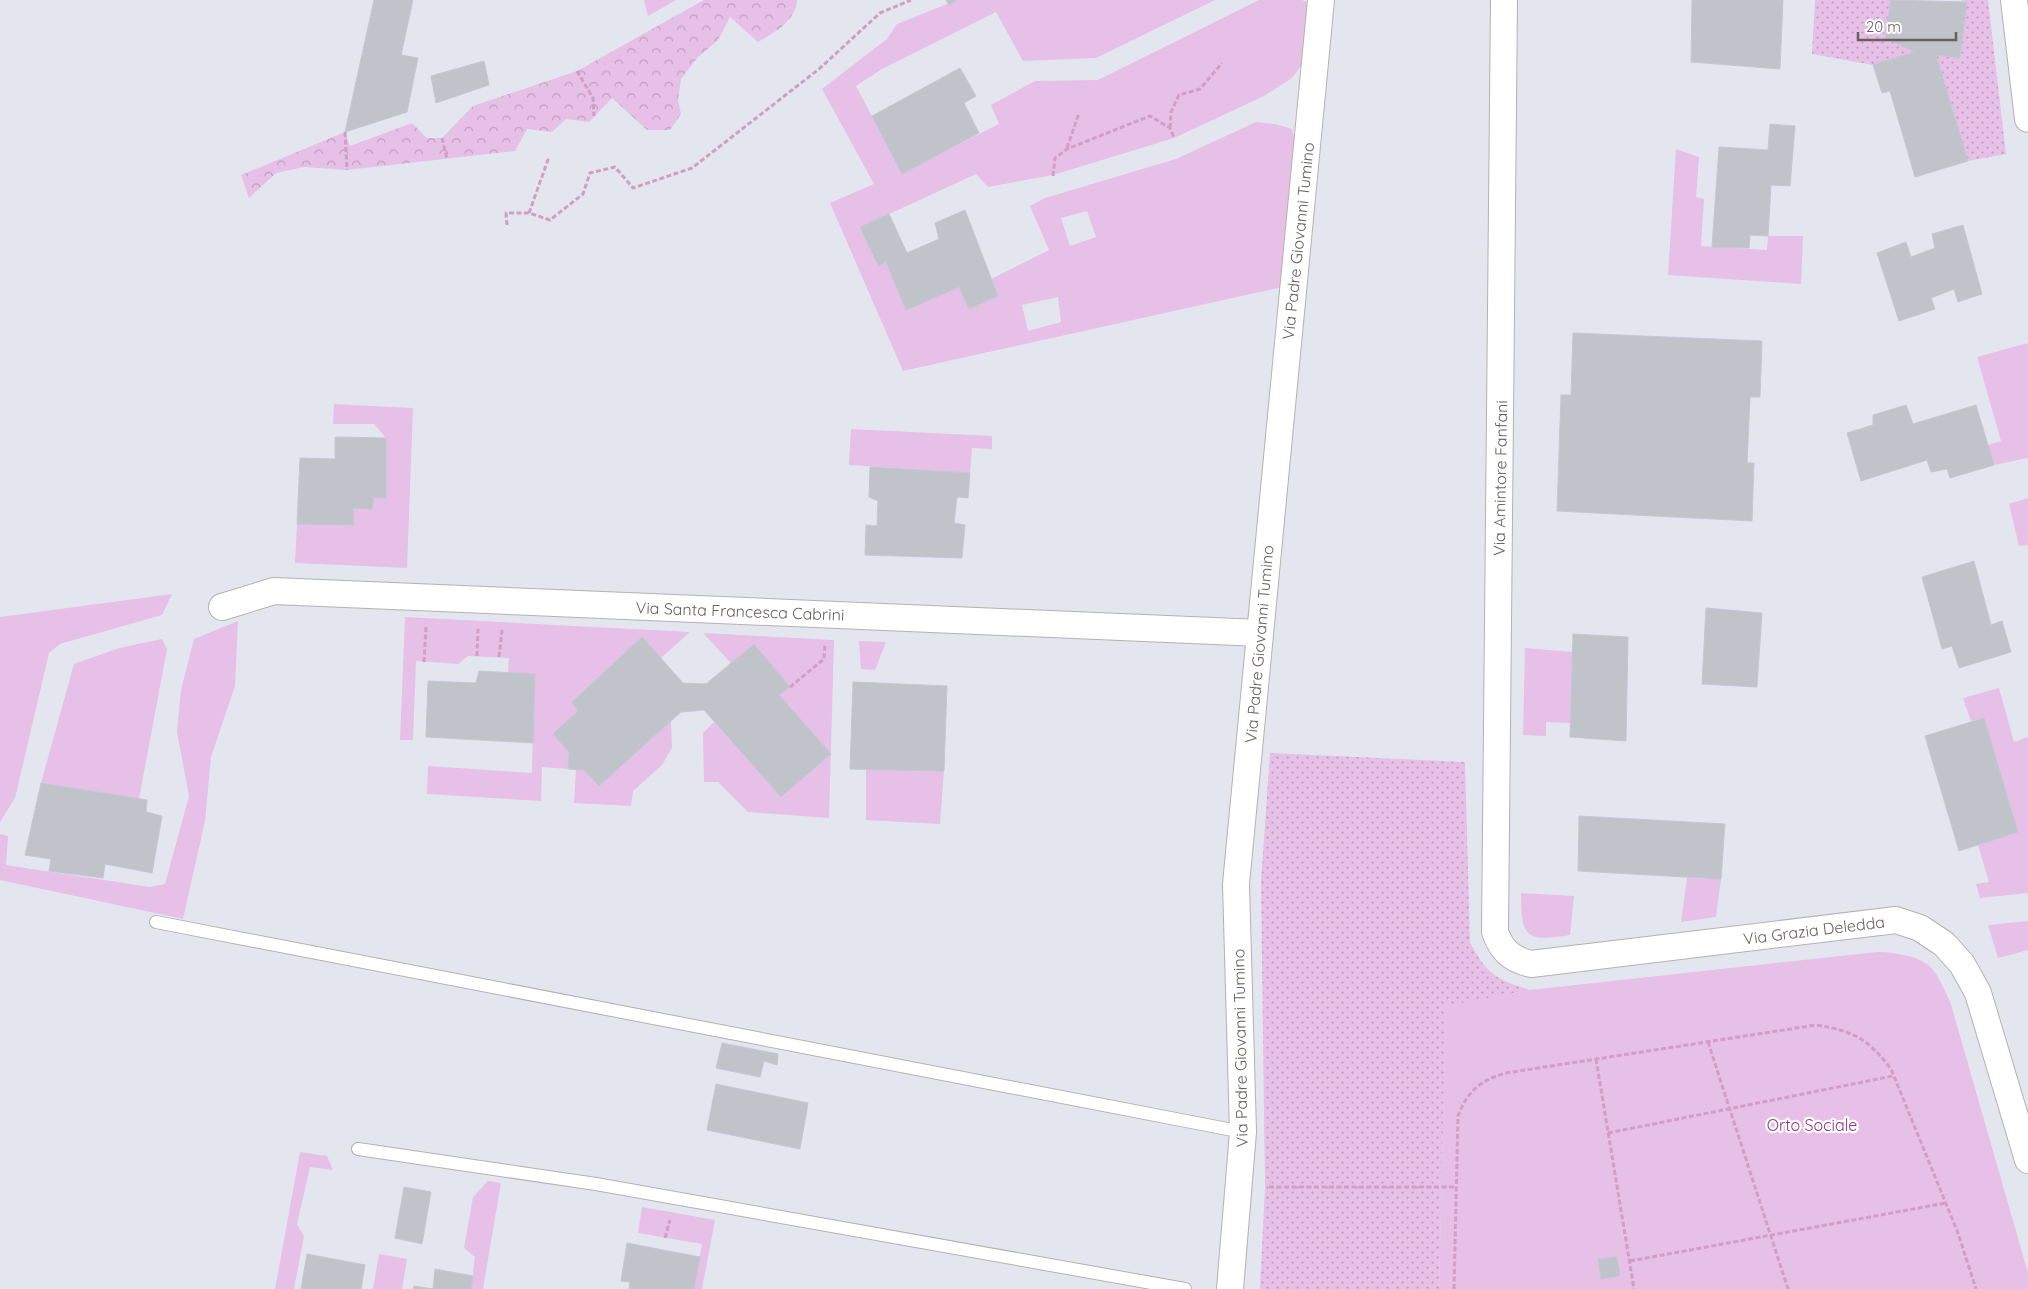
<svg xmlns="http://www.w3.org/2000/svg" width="2028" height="1289" font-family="Quicksand,sans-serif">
<defs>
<pattern id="grass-dots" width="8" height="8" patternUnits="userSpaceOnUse" patternTransform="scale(1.25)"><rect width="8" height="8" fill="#e6c0e6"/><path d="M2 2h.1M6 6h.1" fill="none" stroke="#be9fbe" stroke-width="1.8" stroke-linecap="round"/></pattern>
<pattern id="forest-crowns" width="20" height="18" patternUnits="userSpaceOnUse" patternTransform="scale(1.25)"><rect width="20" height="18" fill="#e6c0e6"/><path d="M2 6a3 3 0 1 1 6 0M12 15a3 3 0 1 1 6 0" fill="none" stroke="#be9fbe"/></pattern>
</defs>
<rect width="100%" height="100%" fill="#e4e6ef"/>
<!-- grass -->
<path fill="url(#grass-dots)" d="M1815 0H1891L1915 52 1873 65 1812 54Z
M1960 0H1988L2006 154 1968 161 1936 55 1960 58 1967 2Z
M1270 753 1465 762 1470 943C1489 976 1494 978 1530 990L1446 1007 1439 1289H1260L1265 1187 1261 882Z"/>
<!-- forest -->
<path fill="url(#forest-crowns)" d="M704 0H797C796 21 774 33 758 42L730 17 718 40 697 58 681 79 678 100 681 114 670 130H647L612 98 589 122 566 119 552 132 527 129 515 151 347 170 304 167 276 173 249 198 241 175 345 132 350 146 412 123 427 138H442L473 106 577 71Z"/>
<!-- green -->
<path fill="#e6c0e6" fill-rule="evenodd" d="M644 0H676L648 16Z
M957 0H1215L1096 58 1023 61 996 12 882 69 856 86 902 173 999 124 991 105 1035 81 1098 80 1259 0H1302L1309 3 1307 58 1292 78 1264 96 1174 138 1053 175 988 187 976 174 861 227 877 266 886 262 906 310 959 287 969 309 998 296 991 279 1049 250 1030 206 1045 198 1176 159 1256 122 1275 124 1292 129 1298 151 1287 286 903 371 830 203 874 184 822 89 887 39 897 24ZM1087 211 1096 237 1070 246 1061 218ZM1058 297 1061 322 1028 331 1022 305Z
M1676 149 1699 157 1696 197 1704 199 1701 246 1767 250 1768 236H1803L1801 284 1668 275Z
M2028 343V458L1994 465 1988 445 2001 441 1977 357Z
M334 404 413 408 407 568 295 563 297 524 354 525 353 508 372 509 374 497H386V438L374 424H333Z
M851 429 992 436V449L972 448 970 473 849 465Z
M2028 498V545L2019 546 2009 504Z
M172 594 162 615 60 644 49 653 15 798 0 822V617Z
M405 617 690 632 661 658 641 638 572 702 578 711 554 734 569 752 568 769 542 767 541 801 427 794 428 766 532 773 534 674 508 672 509 658 468 656 458 664 416 661 413 740H400Z
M238 621 235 686 211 757 205 821 183 919 0 880V834L8 836 6 865 150 887 165 884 189 796 177 732 181 690 194 639Z
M703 633 834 640 829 818 748 812 718 782H704L703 733 714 722 781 797 831 754 779 695 790 687 754 644 731 663Z
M162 639 167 649 139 799 41 783 74 664 119 648Z
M859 641 886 642 875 670 861 669Z
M1525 648 1573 652 1570 723 1546 722V736L1523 735Z
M1999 688 2014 742 2028 737V893L1980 898 1976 884 1989 882 1978 845 2018 831 1984 718 1971 721 1963 698Z
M671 721 672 748 662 765 633 791 631 806 574 803 576 769 584 770 599 786Z
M866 769 944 771 940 824 866 820Z
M1687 878 1721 879 1716 917 1681 922Z
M1521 893 1574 896 1570 935C1526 942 1521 938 1521 893Z
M2028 921V950L1998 958 1988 925Z
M1877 952C1891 952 1914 955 1927 964 1938 972 1944 990 1950 1001L2028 1273V1289H1439L1446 1006 1530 990Z
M300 1152 327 1156 333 1170 310 1167 297 1224 304 1236 294 1289H275Z
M488 1181 501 1183 483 1289H471L475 1257 464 1248 473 1197Z
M642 1207 715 1220 702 1289H694L702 1244 638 1233Z
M379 1254 407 1259 402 1289H373Z"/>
<!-- building -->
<path fill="#c0c3c9" stroke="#c2c8d3" d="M374 0H413L401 55 418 58 407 112 345 132Z
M946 0H957L949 5Z
M1692 0H1783L1780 69 1691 62Z
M1891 0 1967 2 1960 58 1936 55 1968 161 1915 177 1890 91 1882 93 1873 65 1915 52 1885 38Z
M484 61 489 85 436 103 431 76Z
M960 68 976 96 964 103 979 133 902 174 872 116Z
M1770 124 1795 126 1790 186 1771 185 1768 236 1750 235 1749 248 1712 247 1719 147 1768 150Z
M965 210 998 296 969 309 959 287 906 310 886 262 878 266 860 227 889 214 907 253 939 239 935 223Z
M1963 225 1982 294 1958 302 1954 289 1931 298 1935 309 1899 321 1877 253 1906 242 1911 257 1935 248 1932 234Z
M1573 333 1762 341 1760 397H1750L1747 463H1754L1752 521 1557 511 1561 395H1571Z
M1906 405 1913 424 1976 405 1994 465 1950 478 1947 469 1931 472 1927 460 1861 481 1847 433 1873 425V415Z
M335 437 386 438V498L374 497 372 509 353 508 354 525 297 524 300 458 335 459Z
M870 467 970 473 968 498 957 497 954 523 965 525 962 558 865 555 866 525 877 526 878 501 869 497Z
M1974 561 1991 625 2002 621 2011 652 1959 668 1952 646 1942 649 1922 577Z
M1706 608 1762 613 1757 687 1702 684Z
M1573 634 1628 637 1626 741 1570 737Z
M642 637 683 683 706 684 754 644 790 687 779 695 831 754 781 797 704 710 681 712 599 786 584 770 568 769 569 752 553 734 578 711 572 702Z
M479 671 535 674 533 743 426 737 428 681 476 683Z
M853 682 947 686 944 771 850 769Z
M1984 718 2018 832 1959 851 1925 736Z
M41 783 147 800 146 812 162 816 152 873 105 864 103 878 49 871 51 859 25 855Z
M1579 816 1725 824 1721 879 1578 871Z
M722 1043 778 1054 777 1065 764 1061 760 1077 716 1068Z
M716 1084 808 1103 800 1149 707 1130Z
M404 1187 431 1192 422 1244 395 1238Z
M627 1243 700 1257 694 1289H629L630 1282 621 1281Z
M307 1254 365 1265 361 1289H301Z
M1617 1257 1620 1276 1601 1279 1598 1259Z
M435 1269 473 1276 471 1289H413L414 1286 433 1289Z"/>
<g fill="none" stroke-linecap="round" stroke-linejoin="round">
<defs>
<path id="lane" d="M156 922 1243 1132
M358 1149 596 1184 1185 1289"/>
<path id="street" d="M1504 0 1495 932C1502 951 1511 959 1531 964L1896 920 1920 928 1944 944 1962 964 1978 993 2028 1160
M2014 0 2028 119
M222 607 274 591 1260 633
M1230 1289 1243 1132 1236 884 1321 0"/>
</defs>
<!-- lane casing -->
<use href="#lane" stroke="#b4b2ad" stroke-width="14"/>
<!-- street casing -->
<use href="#street" stroke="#b4b2ad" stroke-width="28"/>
<!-- path -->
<path stroke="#d19fc3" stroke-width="3" stroke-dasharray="5 2.5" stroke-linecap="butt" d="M577 71 593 98 594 116
M1170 128 1171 112 1179 95 1200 89 1222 63
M345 132 347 170
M442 138 447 159
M1067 148 1079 113
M1053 176 1055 158 1067 149 1150 116 1170 128 1174 138
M529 213 549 157
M507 225 506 213H529L550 220 583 194 590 173 615 167 633 188 692 168 819 69 880 13 911 0
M477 656 478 629
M499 657 502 630
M424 662 426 627
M790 687 824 659 825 643
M1708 1042 1788 1289
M1596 1059 1634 1289
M1608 1133 1893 1076
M1269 1187H1456
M665 1238 670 1220
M1630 1261 1946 1203
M1454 1289 1458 1116C1467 1092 1480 1080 1506 1073L1816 1025C1854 1031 1868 1039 1891 1069L1958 1233 1976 1289"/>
<!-- lane -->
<use href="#lane" stroke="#fff" stroke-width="12"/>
<!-- street -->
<use href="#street" stroke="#fff" stroke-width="26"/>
</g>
<g text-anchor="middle" stroke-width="4.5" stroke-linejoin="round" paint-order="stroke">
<!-- street labels -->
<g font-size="16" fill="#65615c" stroke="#fff">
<text transform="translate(1298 241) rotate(-84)" y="6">Via Padre Giovanni Tumino</text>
<text transform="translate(1500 478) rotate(-89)" y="6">Via Amintore Fanfani</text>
<text transform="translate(740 611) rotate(2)" y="6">Via Santa Francesca Cabrini</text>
<text transform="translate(1259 644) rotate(-85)" y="6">Via Padre Giovanni Tumino</text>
<text transform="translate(1814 930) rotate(-7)" y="6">Via Grazia Deledda</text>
<text transform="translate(1240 1048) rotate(-91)" y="6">Via Padre Giovanni Tumino</text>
</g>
<!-- park labels -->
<g font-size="16" fill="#8a3685" stroke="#fff">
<text x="1812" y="1131">Orto Sociale</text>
</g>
</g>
<!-- scale -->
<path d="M1858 32v8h98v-8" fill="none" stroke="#65615c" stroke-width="2.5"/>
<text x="1866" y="32" font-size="15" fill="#65615c" stroke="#ffffff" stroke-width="4" paint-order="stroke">20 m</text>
</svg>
